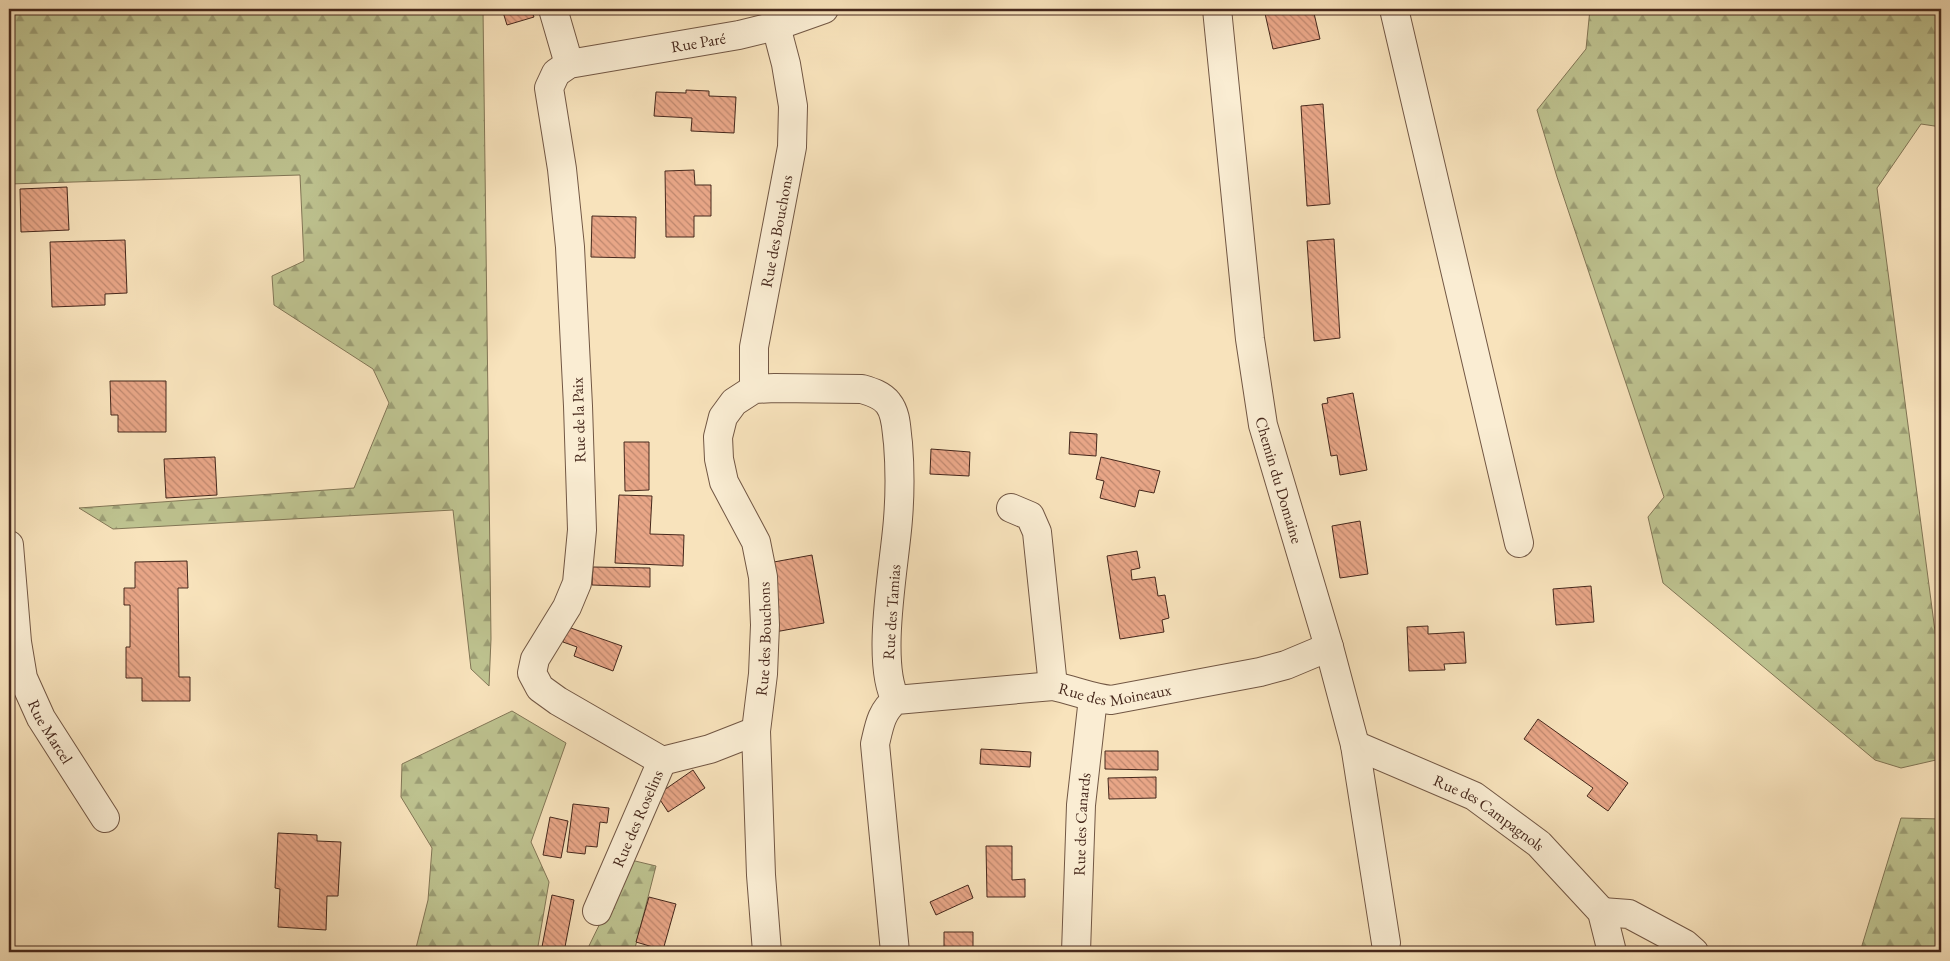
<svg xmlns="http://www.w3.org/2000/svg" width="1950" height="961" font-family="'EB Garamond',serif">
<defs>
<pattern id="forest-firs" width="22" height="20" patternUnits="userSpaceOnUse" patternTransform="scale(1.25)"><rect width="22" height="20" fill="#bec390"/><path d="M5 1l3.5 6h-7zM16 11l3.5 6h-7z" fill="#9c9e75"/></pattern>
<pattern id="building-back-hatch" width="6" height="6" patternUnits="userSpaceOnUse" patternTransform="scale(1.25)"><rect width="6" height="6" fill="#e8a687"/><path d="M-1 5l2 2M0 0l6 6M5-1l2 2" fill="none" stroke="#be876e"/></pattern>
</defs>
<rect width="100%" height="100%" fill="#f8e3bc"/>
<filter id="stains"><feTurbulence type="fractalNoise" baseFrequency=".004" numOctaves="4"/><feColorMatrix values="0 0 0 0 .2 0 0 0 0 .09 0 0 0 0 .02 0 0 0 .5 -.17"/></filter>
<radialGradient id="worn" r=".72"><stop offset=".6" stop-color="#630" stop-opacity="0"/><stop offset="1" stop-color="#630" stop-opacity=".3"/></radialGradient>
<!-- forest -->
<path fill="url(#forest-firs)" stroke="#827656" d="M9 9H483L491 639 489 686 471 669 453 510 113 529 79 508 354 488 389 403 373 369 274 305 272 276 304 261 300 175 9 184Z
M1590 9H1941V127L1921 124 1877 188 1941 677V722L1936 760 1901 768 1875 760 1663 583 1648 517 1664 497 1557 177 1537 110 1586 49Z
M512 711 566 743 531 842 549 882 537 952H415L428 900 432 848 401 797 402 764Z
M1901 818 1941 819V952H1860Z
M631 860 656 866 634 952H586Z"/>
<!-- building -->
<path fill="url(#building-back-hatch)" stroke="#46281c" d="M502 9H531L534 17 507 25Z
M1264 9H1313L1320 39 1273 49Z
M686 90 709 91V96L736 97 734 133 691 131 692 118 654 116 656 92 686 93Z
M1323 104 1330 204 1307 206 1301 106Z
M694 170 695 185H711V216H694V237H666L665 171Z
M67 187 69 230 21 232 20 189Z
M592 216 636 217 635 258 591 257Z
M1334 239 1340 338 1314 341 1307 241Z
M125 240 127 293 105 294V305L52 307 50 242Z
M110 381H166V432H118V415H111Z
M1353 393 1367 470 1340 475 1337 455 1331 456 1322 404 1328 403 1327 398Z
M1070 432 1097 434 1096 456 1069 454Z
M624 442H649V490L625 491Z
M931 449 970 452 969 476 930 474Z
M215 457 217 495 166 498 164 459Z
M1101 457 1160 471 1154 493 1139 490 1135 507 1100 498 1104 481 1096 479Z
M619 495 652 496 650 534 684 535 683 566 615 563Z
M1360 521 1368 574 1340 578 1332 526Z
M1137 551 1140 568 1131 570 1132 580 1155 577 1158 596 1165 595 1169 618 1162 620 1164 632 1120 639 1107 556Z
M812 555 824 623 775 632 763 564Z
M187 561 188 588H178L179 677H190V701H142V678H126V647H130V605H124V588H135V562Z
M593 567 650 568V587L592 585Z
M1591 586 1594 622 1556 625 1553 589Z
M1428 626V634L1464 632 1466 663 1444 664 1445 670 1409 671 1407 627Z
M568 627 622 646 613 671 574 656 577 647 563 642Z
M1538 719 1628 783 1608 811 1587 796 1593 788 1524 739Z
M981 749 1031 752 1030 767 980 764Z
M1105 751H1158V770L1105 769Z
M693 770 705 788 668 812 657 795Z
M1156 777V798L1109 799 1108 778Z
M573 804 609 808 607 823 600 822 597 847 586 846 585 854 567 852Z
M550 817 568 821 561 858 543 855Z
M278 833 317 835V841L341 842 338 896H327L326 930 278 927 280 889 275 888Z
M986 846H1012V880L1025 879V897H987Z
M968 885 973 898 936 915 930 902Z
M552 895 574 900 564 952H541Z
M649 897 676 904 663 950 636 942Z
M944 932H973V952H944Z"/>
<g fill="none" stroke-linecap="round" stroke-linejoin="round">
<defs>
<g id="minor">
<path d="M553 9 569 64"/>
<path id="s1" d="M1217 9 1250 339 1263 425 1329 647 1355 745 1386 943"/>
<path d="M1394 9 1519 543"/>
<path id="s2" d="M754 389V347L792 147 793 106 786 64 776 26"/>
<path d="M1011 508 1030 516 1037 532 1053 686"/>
<path id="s3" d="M9 545 17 642 23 678 41 718 105 818"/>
<path id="s4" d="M1355 745 1474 796 1539 844 1602 912 1612 952"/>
<path id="s5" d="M662 761 558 701 540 688 532 673 535 659 567 607 577 583 582 530 578 406 570 247 562 169 549 88 556 73 569 64 739 35 776 26 824 9"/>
<path d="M662 761 710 749 756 731"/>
<path id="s6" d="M597 911 662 761"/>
<path d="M1602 912 1629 914 1685 944 1694 952"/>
<path id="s7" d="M767 952 761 875 756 731 763 674 765 625 763 577 756 542 724 482 719 459 718 437 723 417 734 402 754 389 775 388 862 389C872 392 882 395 888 403 897 414 896 430 898 443 900 468 900 494 898 519 895 563 875 663 896 700"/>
<path id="s8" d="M895 952 875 744C879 727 881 711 896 700L1053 686C1073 690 1091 698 1111 700L1260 672 1286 665 1329 647"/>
<path id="s9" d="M1076 952 1081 805 1093 698"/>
</g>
</defs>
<!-- minor casing -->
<use href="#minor" stroke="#725744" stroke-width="30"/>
<!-- minor -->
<use href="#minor" stroke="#faedd3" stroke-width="28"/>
</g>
<g text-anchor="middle" stroke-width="4" stroke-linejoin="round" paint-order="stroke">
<!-- street labels -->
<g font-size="16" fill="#46281c" stroke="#faedd3">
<text dy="6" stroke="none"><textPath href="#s5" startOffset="921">Rue Paré</textPath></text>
<text dy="6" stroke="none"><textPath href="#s2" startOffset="160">Rue des Bouchons</textPath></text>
<text transform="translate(578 420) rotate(-92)" y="6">Rue de la Paix</text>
<text dy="6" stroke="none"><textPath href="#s1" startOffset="476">Chemin du Domaine</textPath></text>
<text transform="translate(891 612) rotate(-86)" y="6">Rue des Tamias</text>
<text dy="6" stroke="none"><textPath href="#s7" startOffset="314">Rue des Bouchons</textPath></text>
<text dy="6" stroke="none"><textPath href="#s8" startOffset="480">Rue des Moineaux</textPath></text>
<text dy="6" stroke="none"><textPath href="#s3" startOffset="194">Rue Marcel</textPath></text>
<text dy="6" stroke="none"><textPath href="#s4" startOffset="151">Rue des Campagnols</textPath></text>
<text dy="6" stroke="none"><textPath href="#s6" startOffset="101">Rue des Roselins</textPath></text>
<text dy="6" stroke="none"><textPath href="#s9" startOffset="128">Rue des Canards</textPath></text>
</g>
</g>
<!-- margin -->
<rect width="1950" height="961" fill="none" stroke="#f8e3bc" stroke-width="30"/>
<rect x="10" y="10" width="1930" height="941" fill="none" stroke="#46281c" stroke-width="2.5"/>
<rect x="15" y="15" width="1920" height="931" fill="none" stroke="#46281c"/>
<rect width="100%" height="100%" filter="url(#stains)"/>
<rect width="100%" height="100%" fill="url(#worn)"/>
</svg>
